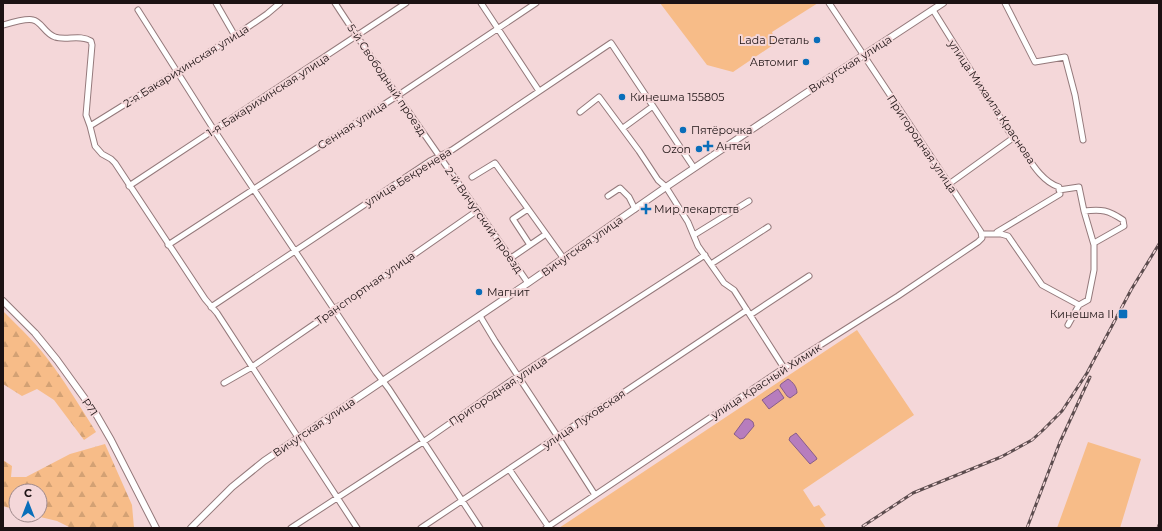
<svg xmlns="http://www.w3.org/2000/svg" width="1162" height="531" font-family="Montserrat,sans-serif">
<defs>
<pattern id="forest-firs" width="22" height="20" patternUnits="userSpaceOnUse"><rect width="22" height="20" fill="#f7bc88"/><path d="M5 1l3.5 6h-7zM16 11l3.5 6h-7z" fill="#d3a174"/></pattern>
</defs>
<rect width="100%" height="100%" fill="#f4d7d9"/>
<!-- forest -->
<path fill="url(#forest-firs)" d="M3 311C21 329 39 346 53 366 69 388 82 410 96 432L84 440 54 400 37 389 22 396 3 384Z
M105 444 132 505 134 528H71L57 521 32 515H40V491H16V510L3 506V460L12 466 11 477H26L70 454Z"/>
<!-- garden -->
<path fill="#f7bc88" d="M660 3H818L772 32 776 43 733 72 707 65Z
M857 330 914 415 803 490 814 507 819 505 826 515 820 519 826 528H559Z
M1088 442 1141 459 1120 528H1057Z"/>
<!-- water -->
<path fill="#b77dbd" stroke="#885d8a" d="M788 379C793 382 797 387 797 393L790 398 787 396 780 386 781 384Z
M778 389 784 398 769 409 762 400Z
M745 419H749L753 422 754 426 744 438 740 439 734 434Z
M796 433 816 457 817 459 810 464 789 440 790 437Z"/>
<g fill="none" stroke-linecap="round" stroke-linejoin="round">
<defs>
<path id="minor" d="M216 3 235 36
M335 3C397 98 464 190 528 283
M481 3 539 91
M1005 3 1035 62 1065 57 1075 95 1083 140
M138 10 214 130 376 372 389 389 480 528
M933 10 1013 138 1018 143C1029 158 1040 181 1059 187L1060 194 997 232
M3 25C10 23 27 18 33 20 41 21 45 34 55 37 66 41 80 34 91 41L92 45 86 115 90 126 95 146 102 154 111 159 115 163 205 299 217 313 357 528
M580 112 599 97 639 151 658 180 666 187 688 222 698 246 724 283 734 290 784 368
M90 126 235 36 267 14 280 3
M623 128 653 106
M472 177 495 163 564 259
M949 184 1013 138
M129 186 406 3
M1059 190 1079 187 1084 211C1102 209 1108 210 1123 220L1124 226 1094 243V270L1088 300 1079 305
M608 196 620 188 629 197 635 209
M528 209 513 219 530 245
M1084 211 1094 245
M982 234H1001L1008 236 1042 285 1079 305 1068 325
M694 235 749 201
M168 245 397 96 536 3
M511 258 546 234
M711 264 768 227
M211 307 430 161 452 150 611 43 694 168
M750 315 809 276
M480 316 495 341 558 437 595 495
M224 383 252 367 329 314 333 309 343 304 478 210
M509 469 548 526
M291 528 423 442 518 376 705 255
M421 528 747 310
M546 528 784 368 898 296 978 242 982 238 981 232 829 3"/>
<path id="major" d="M3 301 35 333 57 360 96 414 111 440 156 528
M191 528 232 487 264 461 528 283 666 187 803 95 943 3"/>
</defs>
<!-- minor casing -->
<use href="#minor" stroke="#94797b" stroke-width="7"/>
<!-- major casing -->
<use href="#major" stroke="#94797b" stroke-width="8"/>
<!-- minor -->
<use href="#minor" stroke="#fff" stroke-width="5"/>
<!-- major -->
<use href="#major" stroke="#fff" stroke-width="6"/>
<defs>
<path id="rail" d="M863 526 913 493 1001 457 1032 440 1042 431 1062 411 1087 373 1131 290 1159 244
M1027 528 1060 442 1090 377
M1158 528 1159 525"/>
</defs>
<!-- rail casing -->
<use href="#rail" stroke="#5c4c4e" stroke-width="3"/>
<!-- rail -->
<use href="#rail" stroke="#f4d7d9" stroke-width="1.5" stroke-dasharray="4.5" stroke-linecap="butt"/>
</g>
<!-- markers -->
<g fill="#096eba" stroke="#f4d7d9" stroke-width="1.5">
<circle cx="817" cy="40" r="4"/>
<circle cx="806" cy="62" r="4"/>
<circle cx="622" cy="97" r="4"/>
<circle cx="683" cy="130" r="4"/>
<path d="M706 140h4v4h4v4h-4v4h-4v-4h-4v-4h4z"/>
<circle cx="699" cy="149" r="4"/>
<path d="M644 203h4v4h4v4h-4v4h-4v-4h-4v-4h4z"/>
<circle cx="479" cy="292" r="4"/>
<rect x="1118" y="309" width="10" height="10" rx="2"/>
</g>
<g text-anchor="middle" stroke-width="4" stroke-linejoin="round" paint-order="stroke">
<!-- poi labels -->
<g font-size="11" fill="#1c1213" stroke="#f4d7d9" text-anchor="start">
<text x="809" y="44" text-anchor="end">Lada Dеталь</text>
<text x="798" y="66" text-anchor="end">Автомиг</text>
<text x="630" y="101">Кинешма 155805</text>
<text x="691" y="134">Пятёрочка</text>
<text x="716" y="150">Антей</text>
<text x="691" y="153" text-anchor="end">Ozon</text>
<text x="654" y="213">Мир лекартств</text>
<text x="487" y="296">Магнит</text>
<text x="1114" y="318" text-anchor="end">Кинешма II</text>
</g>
<!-- street labels -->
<g font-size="11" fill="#1c1213" stroke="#f4d7d9">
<text transform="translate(850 64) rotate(-33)" y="4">Вичугская улица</text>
<text transform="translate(186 66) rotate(-32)" y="4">2-я Бакарихинская улица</text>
<text transform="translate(387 80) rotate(56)" y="4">5-й Свободный проезд</text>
<text transform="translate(268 95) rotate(-33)" y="4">1-я Бакарихинская улица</text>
<text transform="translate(992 102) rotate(56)" y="4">улица Михаила Краснова</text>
<text transform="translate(352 125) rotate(-33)" y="4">Сенная улица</text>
<text transform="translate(922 144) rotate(56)" y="4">Пригородная улица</text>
<text transform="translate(408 177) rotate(-32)" y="4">улица Бекренева</text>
<text transform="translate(484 220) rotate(55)" y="4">2-й Вичугский проезд</text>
<text transform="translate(582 246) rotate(-35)" y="4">Вичугская улица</text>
<text transform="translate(365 288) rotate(-35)" y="4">Транспортная улица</text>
<text transform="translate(766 381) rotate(-33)" y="4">улица Красный Химик</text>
<text transform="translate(498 391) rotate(-34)" y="4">Пригородная улица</text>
<text transform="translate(90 407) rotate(56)" y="4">Р71</text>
<text transform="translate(584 419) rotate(-34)" y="4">улица Луховская</text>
<text transform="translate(314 427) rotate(-34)" y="4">Вичугская улица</text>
</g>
</g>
<!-- border -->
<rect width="1162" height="531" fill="none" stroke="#1c1213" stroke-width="8"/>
<!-- north arrow -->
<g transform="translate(28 503)"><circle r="19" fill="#f4d7d9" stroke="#9e888a"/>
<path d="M0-3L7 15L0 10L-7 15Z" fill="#096eba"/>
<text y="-6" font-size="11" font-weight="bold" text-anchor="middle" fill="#1c1213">С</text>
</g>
</svg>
